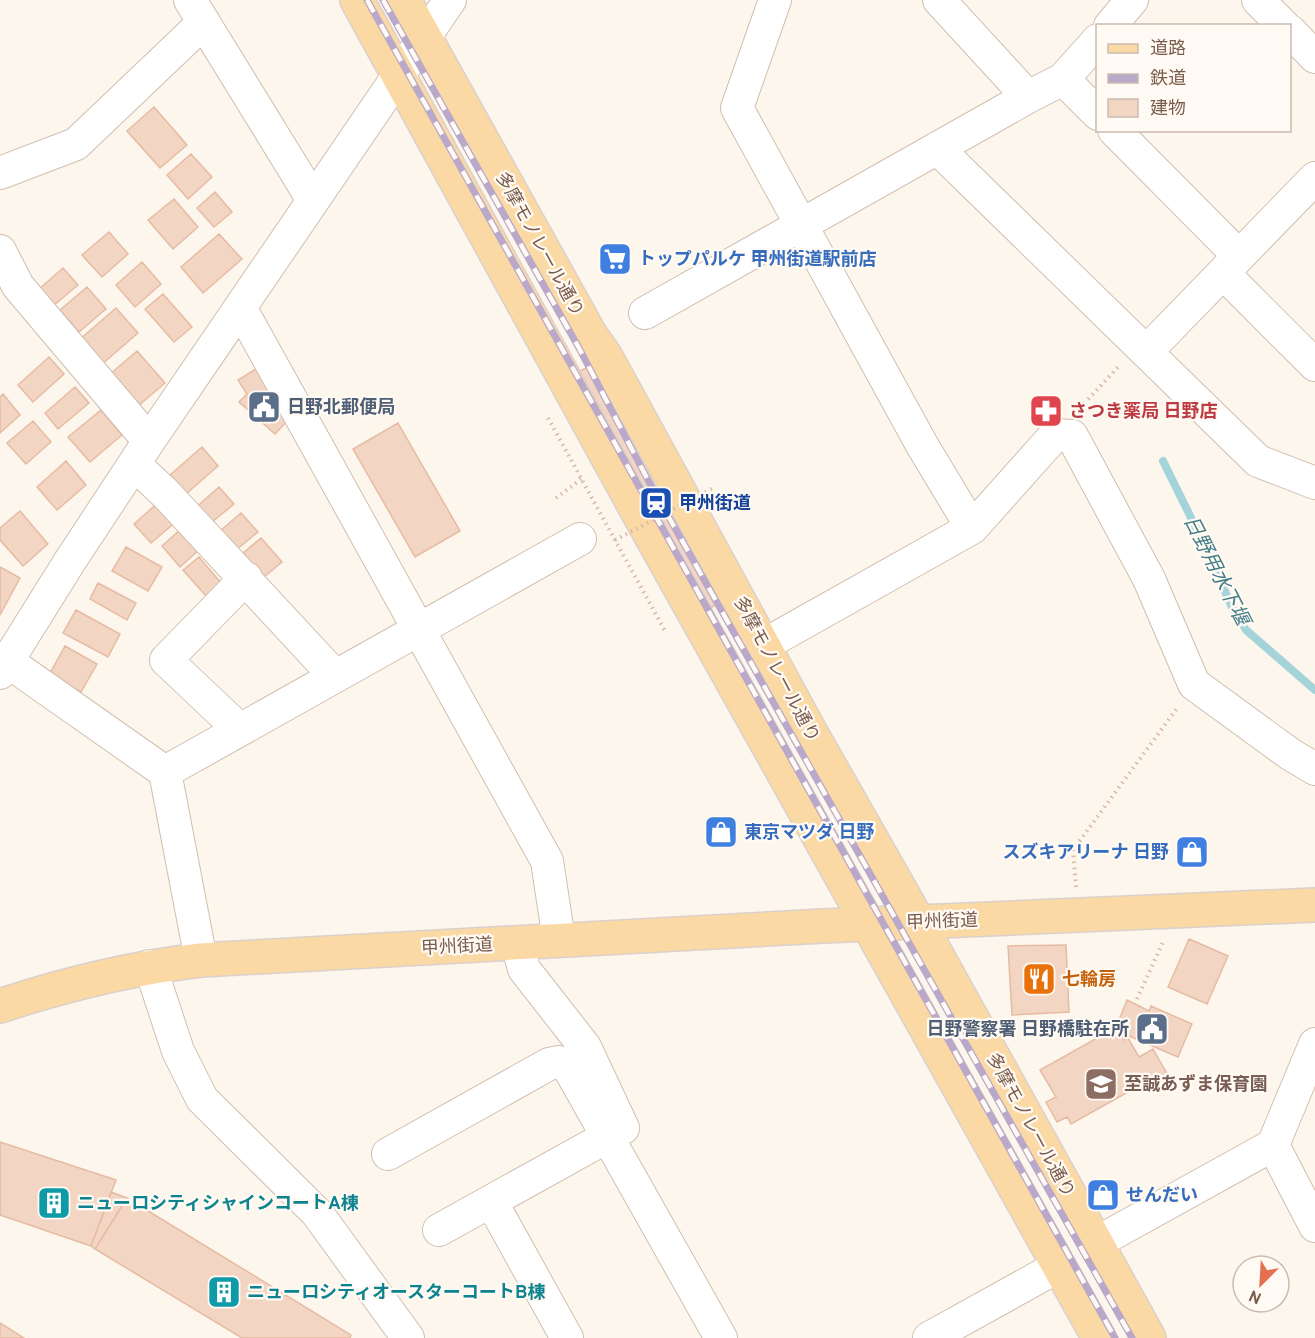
<svg xmlns="http://www.w3.org/2000/svg" width="1315" height="1338" font-family="Overpass,'Noto Sans JP',sans-serif">
<rect width="100%" height="100%" fill="#fdf6ec"/>
<g fill="none" stroke-linecap="round" stroke-linejoin="round">
<!-- stream -->
<path stroke="#a5d3da" stroke-width="8" d="M1163 461 1203 542 1232 607 1246 630 1315 690"/>
</g>
<!-- building -->
<path fill="#f3d5c3" stroke="#e6bba3" stroke-width="1.5" d="M154 107 187 145 160 168 127 131Z
M191 154 212 177 188 199 167 175Z
M215 192 232 212 214 227 197 208Z
M174 199 198 227 173 249 148 220Z
M109 232 128 254 102 277 82 255Z
M219 234 242 259 203 293 181 267Z
M142 262 161 284 135 307 116 285Z
M63 268 78 285 53 306 38 290Z
M87 287 106 309 79 332 60 310Z
M163 294 192 327 174 342 145 309Z
M116 308 138 333 101 365 79 340Z
M137 351 165 383 137 407 109 375Z
M614 353 743 590 683 623 554 385Z
M49 357 64 374 33 402 18 385Z
M259 367 291 417 275 434 239 402 247 394 238 380Z
M75 387 89 403 58 429 45 413Z
M3 394 20 415 0 433V397Z
M101 410 122 435 90 462 68 437Z
M33 421 51 442 26 464 7 443Z
M398 423 460 531 415 557 353 449Z
M202 447 218 466 186 494 170 475Z
M66 461 86 485 57 510 37 487Z
M219 487 234 504 207 526 193 510Z
M161 500 178 520 151 543 134 524Z
M20 511 48 544 23 566 0 540V528Z
M241 513 258 532 236 550 220 531Z
M181 529 199 550 180 567 162 546Z
M261 538 282 562 264 577 243 553Z
M126 547 162 567 148 591 112 571Z
M199 557 221 583 206 596 183 570Z
M0 567 20 578 0 615Z
M98 583 136 603 127 620 90 599Z
M76 610 120 634 108 657 63 633Z
M65 646 97 664 81 692 49 675Z
M1189 939 1228 956 1207 1004 1168 987Z
M1066 945 1069 1012 1012 1015 1008 946Z
M1127 1000 1149 1011 1151 1006 1192 1024 1178 1057 1115 1030Z
M1113 1029 1118 1038 1122 1036 1124 1040 1128 1038 1139 1057 1153 1049 1170 1079 1148 1091 1144 1083 1071 1124 1067 1117 1057 1122 1046 1102 1056 1097 1040 1070Z
M0 1142 116 1180 91 1246 0 1215Z
M111 1192 127 1198 95 1249 91 1246Z
M127 1198 351 1335 350 1338H242L95 1249Z
M0 1323 24 1338H0Z"/>
<g fill="none" stroke-linecap="round" stroke-linejoin="round">
<defs>
<path id="minor" d="M190 0 313 200
M775 0 737 108 922 445 972 528
M939 0 1028 97
M1258 0 1284 26
M1110 26 1132 0
M1290 31 1315 57
M1063 79 1098 114
M1114 130 1239 256
M937 148 1258 461 1315 483
M0 173 76 144 204 22
M0 251 18 286 149 441
M1223 273 1315 365
M241 309 547 861 559 940
M645 313 1028 97 1063 79 1098 40
M1147 351 1315 178
M134 464 166 494 334 675
M764 645 972 528 1055 435 1072 436 1149 579 1194 684 1290 754 1315 769
M7 661 165 772 580 539
M0 673 70 561 149 441 450 0
M239 729 166 660 246 578
M165 772 201 960
M150 966 178 1051 202 1099 317 1213 408 1338
M1273 1145 1315 1226
M388 1154 549 1064 559 1062 567 1065 721 1338
M491 1201 567 1338
M439 1230 623 1128 585 1047 524 969 517 943
M1096 1243 1273 1145 1315 1044
M929 1338 1059 1266"/>
<path id="major" d="M357 0 635 507 1099 1338
M404 0 590 334 606 357 811 733 919 923 1149 1338
M0 1006C66 984 133 968 201 960L823 926 1315 905"/>
</defs>
<!-- minor casing -->
<use href="#minor" stroke="#d1beb0" stroke-width="34"/>
<!-- major casing -->
<use href="#major" stroke="#dad1cd" stroke-width="36"/>
<!-- path -->
<path stroke="#d9b8a5" stroke-width="4" stroke-dasharray="1.5 4.5" stroke-linecap="butt" d="M1080 408 1120 365
M556 498 584 477
M1076 887 1073 850 1178 707
M1137 999 1163 942"/>
<!-- minor -->
<use href="#minor" stroke="#fff" stroke-width="32"/>
<!-- major -->
<use href="#major" stroke="#fbd9a5" stroke-width="33"/>
<defs>
<path id="rail" d="M367 0 1115 1338
M383 0 579 348 649 482 1132 1338"/>
</defs>
<!-- rail casing -->
<use href="#rail" stroke="#b9a8c9" stroke-width="7"/>
<!-- rail -->
<use href="#rail" stroke="#fffaf3" stroke-width="4.5" stroke-dasharray="14" stroke-linecap="butt"/>
<!-- path-bridge -->
<path stroke="#d9b8a5" stroke-width="4" stroke-dasharray="1.5 4.5" stroke-linecap="butt" d="M548 418 665 631
M615 540 713 488"/>
</g>
<!-- icons -->
<defs>
<symbol id="supermarket-square" viewBox="-11 -11 22 22"><rect x="-9" y="-9" width="18" height="18" rx="4" fill="#3f7fe0" stroke="#fffaf3"/><path d="M-6-5.5h2.5l.6 2H6L4.5 2H-2.5L-4.4-4H-6ZM-1.5 3.2a1.3 1.3 0 1 0 .1 0ZM3 3.2a1.3 1.3 0 1 0 .1 0Z" fill="#fff"/></symbol>
<symbol id="civic-square" viewBox="-11 -11 22 22"><rect x="-9" y="-9" width="18" height="18" rx="4" fill="#5c6f8a" stroke="#fffaf3"/><path d="M-.6-6.5H3V-4.5H.6V-3L4-1V1h2V6H-6V1h2V-1L-.6-3ZM-1.2 2.5V6h2.4V2.5Z" fill="#fff"/></symbol>
<symbol id="pharmacy-square" viewBox="-11 -11 22 22"><rect x="-9" y="-9" width="18" height="18" rx="4" fill="#e0444e" stroke="#fffaf3"/><path d="M-2-6h4v4h4v4h-4v4h-4v-4h-4v-4h4Z" fill="#fff"/></symbol>
<symbol id="station-square" viewBox="-11 -11 22 22"><rect x="-9" y="-9" width="18" height="18" rx="4" fill="#1a4fb4" stroke="#fffaf3"/><path d="M-3-6H3Q5-6 5-4V2Q5 4 3 4L4.5 6H3L1.5 4h-3L-3 6H-4.5L-3 4Q-5 4-5 2V-4Q-5-6-3-6ZM-3.5-4v3h7v-3ZM-3.5 1v1.5H-2V1ZM2 1v1.5H3.5V1Z" fill="#fff"/></symbol>
<symbol id="shop-square" viewBox="-11 -11 22 22"><rect x="-9" y="-9" width="18" height="18" rx="4" fill="#3f7fe0" stroke="#fffaf3"/><path d="M-5-2.5h2.3a2.7 3.5 0 0 1 5.4 0H5L5.5 6h-11ZM-1.5-2.5h3a1.5 2.3 0 0 0-3 0Z" fill="#fff"/></symbol>
<symbol id="restaurant-square" viewBox="-11 -11 22 22"><rect x="-9" y="-9" width="18" height="18" rx="4" fill="#e8710a" stroke="#fffaf3"/><path d="M-5-6h1v4h1v-4h1v4h1v-4h1v5L-1.5 .5V6h-2V.5L-5-1ZM5-6V6H3V1.5H1.5Q1.5-4 5-6Z" fill="#fff"/></symbol>
<symbol id="school-square" viewBox="-11 -11 22 22"><rect x="-9" y="-9" width="18" height="18" rx="4" fill="#8d6e63" stroke="#fffaf3"/><path d="M0-5L7-2L0 1L-7-2ZM-4 1L0 2.5L4 1V4Q0 6-4 4Z" fill="#fff"/></symbol>
<symbol id="building-square" viewBox="-11 -11 22 22"><rect x="-9" y="-9" width="18" height="18" rx="4" fill="#0f9aa8" stroke="#fffaf3"/><path d="M-4-6H4V6H1V3H-1V6H-4ZM-2.5-4.3h1.7v1.8h-1.7ZM.8-4.3h1.7v1.8H.8ZM-2.5-1h1.7V.8h-1.7ZM.8-1h1.7V.8H.8Z" fill="#fff"/></symbol>
</defs>
<g fill-rule="evenodd">
<use href="#supermarket-square" x="596" y="240" width="38" height="38"/>
<use href="#civic-square" x="245" y="388" width="38" height="38"/>
<use href="#pharmacy-square" x="1027" y="392" width="38" height="38"/>
<use href="#station-square" x="637" y="484" width="38" height="38"/>
<use href="#shop-square" x="702" y="813" width="38" height="38"/>
<use href="#shop-square" x="1173" y="833" width="38" height="38"/>
<use href="#restaurant-square" x="1020" y="960" width="38" height="38"/>
<use href="#civic-square" x="1133" y="1010" width="38" height="38"/>
<use href="#school-square" x="1082" y="1065" width="38" height="38"/>
<use href="#shop-square" x="1084" y="1176" width="38" height="38"/>
<use href="#building-square" x="35" y="1184" width="38" height="38"/>
<use href="#building-square" x="205" y="1273" width="38" height="38"/>
</g>
<g text-anchor="middle" stroke-width="4.5" stroke-linejoin="round" paint-order="stroke">
<!-- street labels -->
<g font-size="18" fill="#7a5c4d" stroke="#fffaf3">
<text transform="translate(540 244) rotate(61)" y="6">多摩モノレール通り</text>
<text transform="translate(777 669) rotate(62)" y="6">多摩モノレール通り</text>
<text transform="translate(942 921) rotate(-2)" y="6">甲州街道</text>
<text transform="translate(457 946) rotate(-3)" y="6">甲州街道</text>
<text transform="translate(1031 1125) rotate(61)" y="6">多摩モノレール通り</text>
</g>
<!-- shop labels -->
<g font-size="18" font-weight="bold" fill="#366cbe" stroke="#fffaf3" text-anchor="start">
<text x="638" y="265">トップパルケ 甲州街道駅前店</text>
<text x="744" y="838">東京マツダ 日野</text>
<text x="1169" y="858" text-anchor="end">スズキアリーナ 日野</text>
<text x="1126" y="1201">せんだい</text>
</g>
<!-- service labels -->
<g font-size="18" font-weight="bold" fill="#4e5e75" stroke="#fffaf3" text-anchor="start">
<text x="287" y="413">日野北郵便局</text>
<text x="1129" y="1035" text-anchor="end">日野警察署 日野橋駐在所</text>
</g>
<!-- health labels -->
<g font-size="18" font-weight="bold" fill="#be3a42" stroke="#fffaf3" text-anchor="start">
<text x="1069" y="417">さつき薬局 日野店</text>
</g>
<!-- transit labels -->
<g font-size="18" font-weight="bold" fill="#164399" stroke="#fffaf3" text-anchor="start">
<text x="679" y="509">甲州街道</text>
</g>
<!-- food labels -->
<g font-size="18" font-weight="bold" fill="#c56008" stroke="#fffaf3" text-anchor="start">
<text x="1062" y="985">七輪房</text>
</g>
<!-- education labels -->
<g font-size="18" font-weight="bold" fill="#785e54" stroke="#fffaf3" text-anchor="start">
<text x="1124" y="1090">至誠あずま保育園</text>
</g>
<!-- culture labels -->
<g font-size="18" font-weight="bold" fill="#0d838f" stroke="#fffaf3" text-anchor="start">
<text x="77" y="1209">ニューロシティシャインコートA棟</text>
<text x="247" y="1298">ニューロシティオースターコートB棟</text>
</g>
<!-- water labels -->
<g font-size="20" font-style="italic" fill="#437c86" stroke="#fffaf3">
<text transform="translate(1217 570) rotate(63)" y="7">日野用水下堰</text>
</g>
</g>
<!-- legend -->
<rect x="1096" y="24" width="195" height="108" fill="#fffaf3" stroke="#cabbb1" stroke-width="1.5"/>
<rect x="1108" y="44" width="30" height="9" fill="#fbd9a5" stroke="#cabbb1" stroke-width="1.5"/>
<text x="1150" y="54" font-size="18" fill="#7a5c4d">道路</text>
<rect x="1108" y="74" width="30" height="9" fill="#b9a8c9" stroke="#cabbb1" stroke-width="1.5"/>
<text x="1150" y="84" font-size="18" fill="#7a5c4d">鉄道</text>
<rect x="1108" y="99" width="30" height="18" fill="#f3d5c3" stroke="#cabbb1" stroke-width="1.5"/>
<text x="1150" y="114" font-size="18" fill="#7a5c4d">建物</text>
<!-- north arrow -->
<g transform="translate(1261 1284) rotate(204)"><circle r="28" fill="#fffaf3" stroke="#cabbb1" stroke-width="1.5"/>
<path d="M0-4.5L10 22L0 15L-10 22Z" fill="#e76f51"/>
<text y="-9" font-size="16" font-weight="bold" text-anchor="middle" fill="#7a5c4d">N</text>
</g>
</svg>
